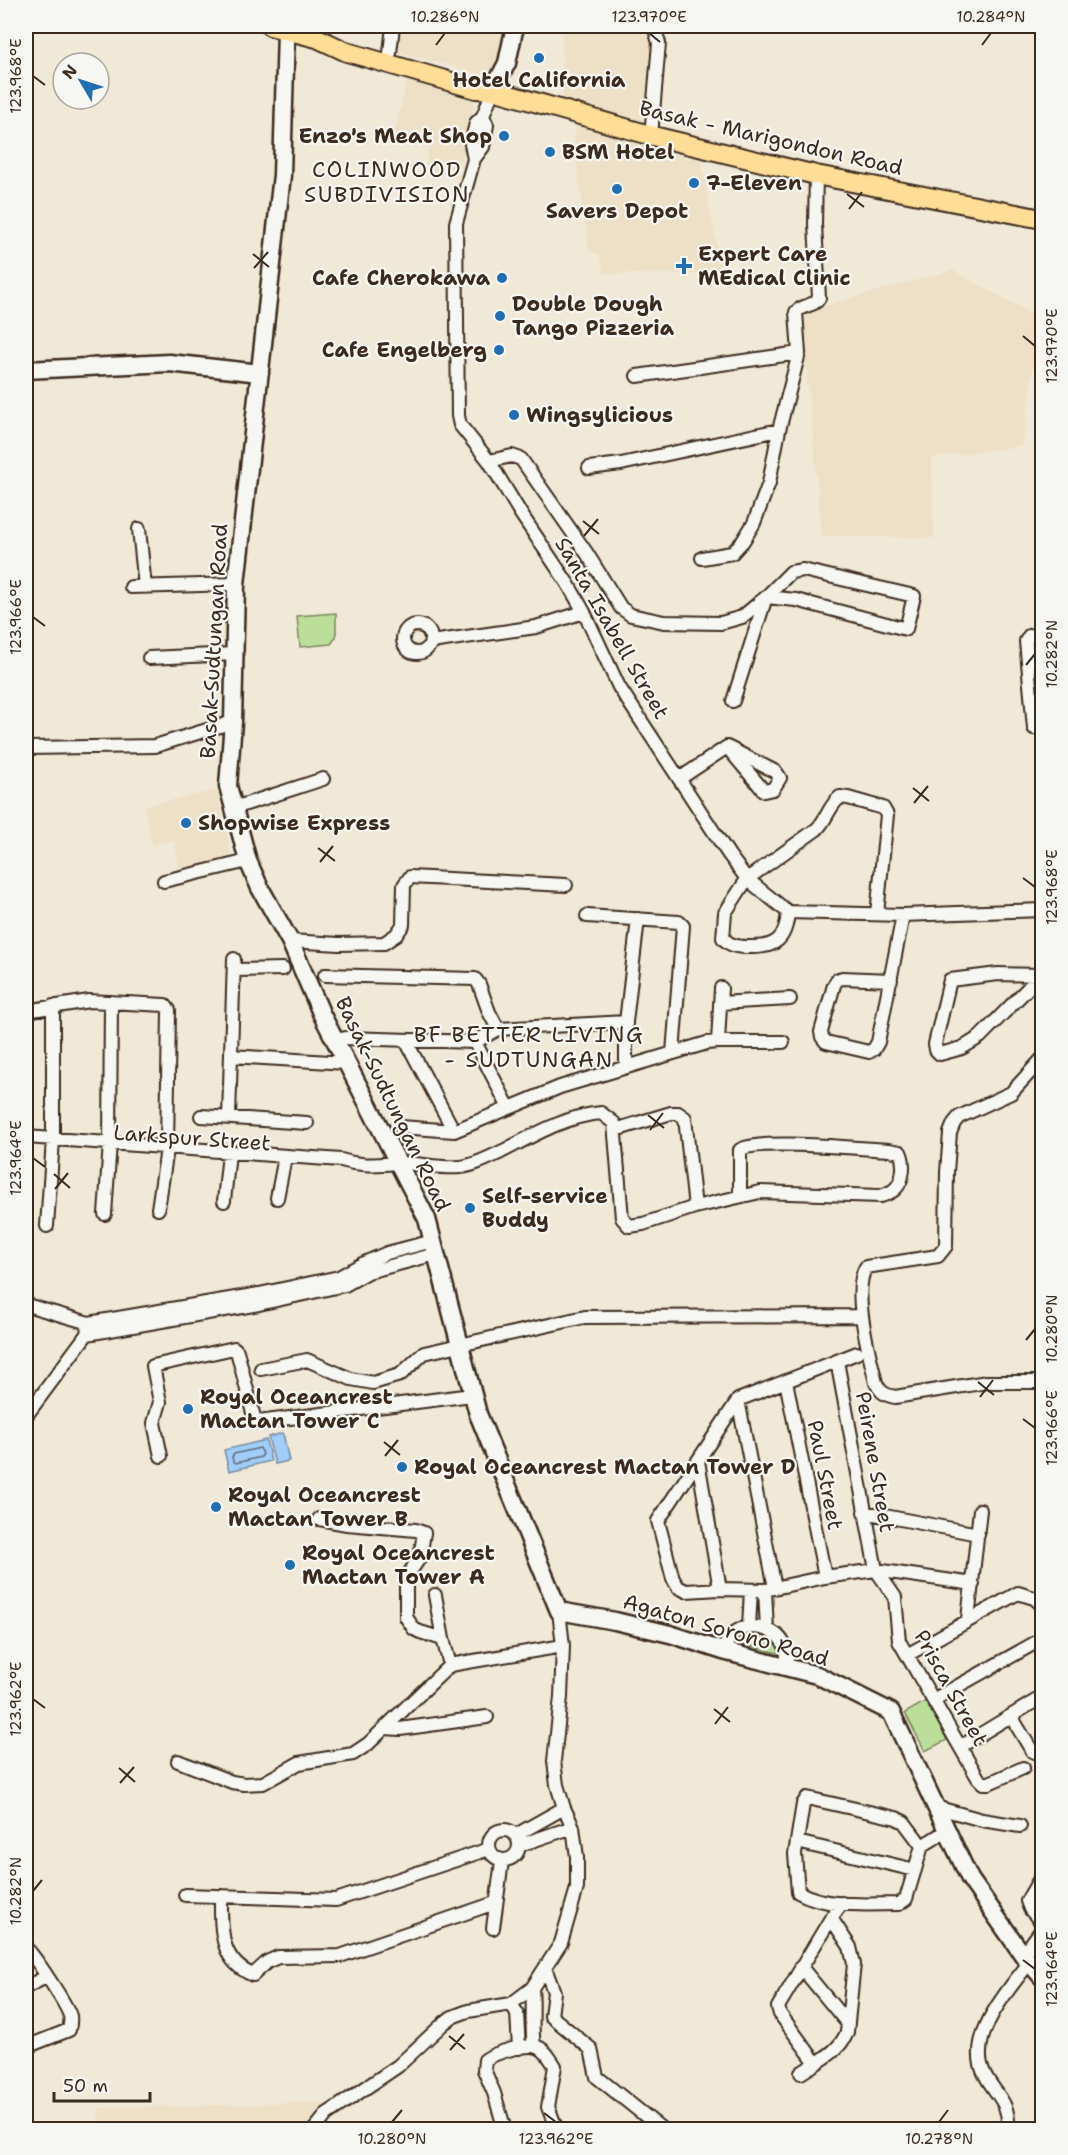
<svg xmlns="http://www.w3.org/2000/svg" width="1068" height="2155" font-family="'Shantell Sans',sans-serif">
<rect width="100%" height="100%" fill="#f1e9d8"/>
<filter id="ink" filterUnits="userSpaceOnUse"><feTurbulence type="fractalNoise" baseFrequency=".0167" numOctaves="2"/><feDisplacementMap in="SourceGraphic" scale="12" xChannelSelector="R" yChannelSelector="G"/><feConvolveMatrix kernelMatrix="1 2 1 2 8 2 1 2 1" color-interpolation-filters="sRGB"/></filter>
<g filter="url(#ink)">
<!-- built -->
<path fill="#ede0c6" d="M397 26H508L501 57 486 76 399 52Z
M562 26H648L654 42 642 124 563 104Z
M407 80 475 101 458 178 425 169 429 145 394 135Z
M576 123 685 157 701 159 722 273 604 274 599 255 589 250 574 147Z
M953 270 1041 319 1022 446 932 458 934 538 822 536 801 312Z
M217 790 232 859 180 871 174 840 152 845 144 806Z
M326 2102 307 2129H99L98 2108Z"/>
<!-- green -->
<path fill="#bbdf9a" stroke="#7b845c" stroke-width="1.5" d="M336 613V637L331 644 300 647 297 616Z
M759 1633C772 1637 778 1641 782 1654L733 1642 746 1634Z
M926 1701 947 1740 925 1751 905 1713Z"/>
<!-- water -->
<path fill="#a0cdfa" stroke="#788ca2" stroke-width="1.5" d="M283 1433 289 1461 275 1464 268 1437Z
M266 1440 271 1461 229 1471 224 1450Z"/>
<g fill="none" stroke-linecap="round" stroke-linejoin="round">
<!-- shore -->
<path stroke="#636b76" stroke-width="1.5" d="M260 1448 263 1454 261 1457 236 1463 233 1461 232 1457 234 1454Z"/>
<defs>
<path id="street" d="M390 53 393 26
M483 116 487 125 483 147 474 159 456 223 458 416 460 425 489 461 521 514 568 584 584 612 619 687 729 855 747 879 788 912 903 915 1042 910
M651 136 659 43 654 26
M474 159 471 144 476 123 483 116 493 90
M637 376 799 353
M489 461 512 456 521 459 586 552 621 608 631 615 664 622 721 623 742 617 766 597 796 600 906 629 914 596 803 570 791 572 766 597 733 701
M589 468 621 464 779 430
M139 529 145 587
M702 558 732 553 743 541 754 523 769 483 779 430 799 353 796 312C803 304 814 307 819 298L815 224 816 175
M131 587 236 584
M403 639a14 14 0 1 1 28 0a14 14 0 1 1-28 0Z
M431 642 536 627 584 612
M149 658 234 654
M1034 728 1026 641 1029 636 1042 632
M727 747 776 772 780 778 773 789 764 791Z
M27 748 155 746 233 722
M679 779 727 747
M234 808 323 779
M164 881 248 861
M788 912C786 939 776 948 749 947 738 947 730 946 723 938L725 913 747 879 817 829C827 819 829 806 840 797L848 798 883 808 887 815 877 914
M587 916 679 922 683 926 673 1053
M290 941 339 944 384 943 396 935 403 925 404 885 410 877 566 885
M234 970 283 969
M998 974 1041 975 980 1037 962 1048 940 1054 936 1050 935 1044 950 980Z
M325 975 475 979 479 984 489 1012 498 1029
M891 980 842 978 837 980 834 985 821 1032 822 1037 826 1042 869 1052 874 1049 878 1042 903 915
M720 1003 790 999
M26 1011 89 1001 165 1005 169 1010 167 1149 158 1209
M335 1040 347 1038 475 1042 498 1029 626 1022
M406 1041 454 1131
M475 1042 509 1108
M718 1042H783
M231 1056 347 1063
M1042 1059 1011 1093 959 1117 954 1123 950 1133 947 1172 946 1246 938 1256 866 1267C851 1291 870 1356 876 1383 881 1393 885 1395 895 1397L987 1382H1042
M626 1067V1022L638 919
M201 1116 307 1123
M229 1117 234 959
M401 1127 454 1131 560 1087 707 1043 718 1042 721 988
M615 1130 671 1113H678L685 1118 695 1207
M26 1137 341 1160C363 1167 378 1164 400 1163 420 1163 440 1169 460 1167 474 1166 490 1157 503 1151 534 1135 566 1116 601 1113L614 1123 622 1218 629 1226 643 1224 695 1207 760 1192 881 1196C886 1194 891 1193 895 1189 904 1181 905 1162 900 1152L889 1150C864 1149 755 1138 740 1150V1196
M277 1198 285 1157
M224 1201 229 1153
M105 1214 110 1143 111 1002
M47 1226 53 1140V1006
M26 1307 30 1306 89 1323 259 1294 339 1277 364 1263 387 1253 433 1241
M87 1334 259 1304 345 1285 368 1272 436 1254
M857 1353 738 1400 658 1521 673 1579 678 1587 686 1591 720 1589 765 1590 825 1577 876 1570 973 1584
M837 1361 876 1570 895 1597 899 1641 978 1778 983 1783H989L1023 1768
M261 1369 307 1360 351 1379 373 1383 400 1375 424 1353 585 1317 862 1316
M786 1381 825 1577
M738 1400 775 1588
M26 1416 87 1334 88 1327
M161 1456 154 1423 160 1402 153 1366 234 1348 237 1351 254 1417 258 1422 472 1395
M698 1461 720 1589
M864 1512 978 1534
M319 1519 347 1524 416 1530 424 1533 420 1557 406 1578V1617L414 1629 420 1632 443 1639 450 1665
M765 1590 767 1629
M435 1595 443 1639
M968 1619 980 1510
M749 1627 751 1590
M723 1651C726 1644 729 1636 737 1631 752 1623 776 1628 784 1644 788 1651 787 1660 787 1668
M907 1655 1018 1593 1034 1598 1042 1605
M933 1700 1042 1639
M1011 1716 1032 1751 1037 1753 1042 1752
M385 1728 400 1729 487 1717
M961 1746 1042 1697
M178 1761 232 1782 244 1784 263 1783 299 1763 353 1754 368 1744 450 1665 563 1646
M807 1798 896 1818 904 1822 922 1846 906 1899 899 1904C866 1904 827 1908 798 1892L795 1854 803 1804Z
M935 1807 982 1820 1020 1826
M489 1845a15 15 0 1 1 30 0a15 15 0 1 1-30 0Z
M516 1835 564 1808
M797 1842 915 1870
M520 1845 573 1827
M922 1846 946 1831
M1042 1875 1027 1901 1030 1909 1042 1923
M185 1895 336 1900 489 1849
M221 1896C221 1928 219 1961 253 1975L267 1962 278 1957 340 1956 495 1903
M493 1928 502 1861
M26 1948C34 1955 67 2005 70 2016 71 2020 70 2025 69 2030L26 2047
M1023 1955 1042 1929
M801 1967 848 2024
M545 1968 554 1992 551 2016 591 2049 597 2077 663 2130
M26 1987 46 1977
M532 1988C534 2008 531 2027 534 2046
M511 2004 517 2013 519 2048
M816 2063 780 2014 778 2007 831 1918 842 1903
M801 2073C817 2062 840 2052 847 2032L854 1964 850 1947 831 1918
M314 2130 327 2114 398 2066 444 2023 452 2017 468 2011 511 2004 532 1988 561 1943 577 1888V1857L573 1827 564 1808 557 1785 554 1761 561 1697 563 1646 559 1611
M505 2130 494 2093 484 2070 485 2060C494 2053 528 2042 540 2048 547 2052 551 2060 555 2066L548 2107 557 2130
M1008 2130C1010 2102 997 2097 985 2075 965 2038 1008 1990 1029 1963"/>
<path id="secondary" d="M286 30 282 175 236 584 233 722 228 786 248 861 260 888 290 941 322 1015 427 1219 478 1414 559 1611 615 1621 670 1634 723 1651 817 1675 891 1712 970 1879 1023 1955 1042 1977
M493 90 507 63 515 26
M26 370 169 363 260 373"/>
<path id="primary" d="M270 26 317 38 347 52 476 89 493 90 653 136 816 175 1042 219"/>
</defs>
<!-- street casing -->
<use href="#street" stroke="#3b2a1e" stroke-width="16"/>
<!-- secondary casing -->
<use href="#secondary" stroke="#3b2a1e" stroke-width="21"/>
<!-- primary casing -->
<use href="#primary" stroke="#3b2a1e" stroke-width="22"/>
<!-- street -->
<use href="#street" stroke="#f6f6f2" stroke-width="12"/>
<!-- secondary -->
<use href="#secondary" stroke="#f6f6f2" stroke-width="16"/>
<!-- primary -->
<use href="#primary" stroke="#fedd96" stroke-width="18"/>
</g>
</g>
<!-- ticks -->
<path fill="none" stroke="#3b2a1e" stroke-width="2" d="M649 33 660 42M436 45 445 33M982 45 991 33M33 76 45 85M847 194 864 207M849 209 862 192M253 254 269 267M254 268 268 252M1023 336 1035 346M583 521 599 534M584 536 598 519M33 617 45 626M1026 665 1035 654M913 788 929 801M914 803 928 786M318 848 335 861M320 862 333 846M1023 878 1035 887M648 1115 664 1128M650 1130 663 1113M33 1158 45 1167M54 1174 70 1188M55 1189 68 1173M1026 1340 1035 1329M978 1382 994 1395M980 1397 993 1380M1023 1419 1035 1428M384 1442 400 1455M385 1456 398 1440M33 1699 45 1708M714 1709 730 1722M715 1724 728 1707M119 1768 135 1782M120 1783 134 1767M33 1891 42 1880M1023 1960 1035 1969M449 2036 465 2049M450 2050 464 2034M544 2113 556 2122M392 2122 402 2110M939 2122 948 2110"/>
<!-- markers -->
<g fill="#1f6fb2" stroke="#f6f6f2" stroke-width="2">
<circle cx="539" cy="58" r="6"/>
<circle cx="504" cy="136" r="6"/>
<circle cx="550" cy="152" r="6"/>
<circle cx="694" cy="183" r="6"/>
<circle cx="617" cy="189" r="6"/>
<path d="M681 257h6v6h6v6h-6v6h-6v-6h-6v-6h6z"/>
<circle cx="502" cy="278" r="6"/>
<circle cx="500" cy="316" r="6"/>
<circle cx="499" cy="350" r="6"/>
<circle cx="514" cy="415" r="6"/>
<circle cx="186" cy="823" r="6"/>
<circle cx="470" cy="1208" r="6"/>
<circle cx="188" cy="1409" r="6"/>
<circle cx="402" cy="1467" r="6"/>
<circle cx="216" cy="1507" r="6"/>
<circle cx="290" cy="1565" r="6"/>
</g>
<g text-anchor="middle" stroke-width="4.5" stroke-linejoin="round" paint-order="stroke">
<!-- poi labels -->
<g font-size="21" font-weight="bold" fill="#3b2a1e" stroke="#f6f6f2" text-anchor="start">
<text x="539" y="87" text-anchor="middle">Hotel California</text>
<text x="492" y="143" text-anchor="end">Enzo's Meat Shop</text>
<text x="562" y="159">BSM Hotel</text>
<text x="706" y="190">7-Eleven</text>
<text x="617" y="218" text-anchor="middle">Savers Depot</text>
<text x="698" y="261">Expert Care<tspan x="698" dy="24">MEdical Clinic</tspan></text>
<text x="490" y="285" text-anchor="end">Cafe Cherokawa</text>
<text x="512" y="311">Double Dough<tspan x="512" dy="24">Tango Pizzeria</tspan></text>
<text x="487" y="357" text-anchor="end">Cafe Engelberg</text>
<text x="526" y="422">Wingsylicious</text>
<text x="198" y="830">Shopwise Express</text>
<text x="482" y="1203">Self-service<tspan x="482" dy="24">Buddy</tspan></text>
<text x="200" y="1404">Royal Oceancrest<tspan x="200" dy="24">Mactan Tower C</tspan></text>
<text x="414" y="1474">Royal Oceancrest Mactan Tower D</text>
<text x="228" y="1502">Royal Oceancrest<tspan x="228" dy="24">Mactan Tower B</tspan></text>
<text x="302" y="1560">Royal Oceancrest<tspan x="302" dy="24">Mactan Tower A</tspan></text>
</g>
<!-- street labels -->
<g font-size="21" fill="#3b2a1e" stroke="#f6f6f2">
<text transform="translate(771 138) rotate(13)" y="7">Basak - Marigondon Road</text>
<text transform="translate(612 628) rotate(60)" y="7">Santa Isabell Street</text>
<text transform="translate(214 641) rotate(-87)" y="7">Basak-Sudtungan Road</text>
<text transform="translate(393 1104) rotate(64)" y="7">Basak-Sudtungan Road</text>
<text transform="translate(192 1138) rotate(4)" y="7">Larkspur Street</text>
<text transform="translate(875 1462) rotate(80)" y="7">Peirene Street</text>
<text transform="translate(825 1475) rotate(79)" y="7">Paul Street</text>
<text transform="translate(726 1630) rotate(16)" y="7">Agaton Sorono Road</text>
<text transform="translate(951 1688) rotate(61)" y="7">Prisca Street</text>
</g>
<!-- neighbourhood labels -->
<g font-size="22" letter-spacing="1.5" fill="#3b2a1e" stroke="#f6f6f2">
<text x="387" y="177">COLINWOOD<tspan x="387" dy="25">SUBDIVISION</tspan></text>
<text x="529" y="1042">BF BETTER LIVING<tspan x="529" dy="25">- SUDTUNGAN</tspan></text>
</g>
</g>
<!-- margin -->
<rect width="1068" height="2155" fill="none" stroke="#f6f6f2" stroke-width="66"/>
<!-- north arrow -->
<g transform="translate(81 81) rotate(309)"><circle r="28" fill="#f6f6f2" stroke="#aba49d" stroke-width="1.5"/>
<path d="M0-4.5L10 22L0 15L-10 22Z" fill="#1f6fb2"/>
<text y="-9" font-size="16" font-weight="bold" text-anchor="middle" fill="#3b2a1e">N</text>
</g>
<!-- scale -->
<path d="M54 2092v9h96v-9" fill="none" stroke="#3b2a1e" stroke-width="3"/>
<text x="63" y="2092" font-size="18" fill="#3b2a1e" stroke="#f6f6f2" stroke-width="4.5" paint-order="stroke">50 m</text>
<rect x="33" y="33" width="1002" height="2089" fill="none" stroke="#3b2a1e" stroke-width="2"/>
<g font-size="15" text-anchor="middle" fill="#3b2a1e">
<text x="445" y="22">10.286°N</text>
<text x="649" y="22">123.970°E</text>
<text x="991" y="22">10.284°N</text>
<text transform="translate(16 76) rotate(-90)" y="5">123.968°E</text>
<text transform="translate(1052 346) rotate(-90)" y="5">123.970°E</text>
<text transform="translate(16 617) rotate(-90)" y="5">123.966°E</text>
<text transform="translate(1052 654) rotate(-90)" y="5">10.282°N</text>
<text transform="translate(1052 887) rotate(-90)" y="5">123.968°E</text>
<text transform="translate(16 1158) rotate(-90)" y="5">123.964°E</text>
<text transform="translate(1052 1329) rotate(-90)" y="5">10.280°N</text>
<text transform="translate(1052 1428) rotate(-90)" y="5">123.966°E</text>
<text transform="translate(16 1699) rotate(-90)" y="5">123.962°E</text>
<text transform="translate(16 1891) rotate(-90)" y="5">10.282°N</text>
<text transform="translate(1052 1969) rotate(-90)" y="5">123.964°E</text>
<text x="392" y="2144">10.280°N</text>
<text x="556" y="2144">123.962°E</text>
<text x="939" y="2144">10.278°N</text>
</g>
</svg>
